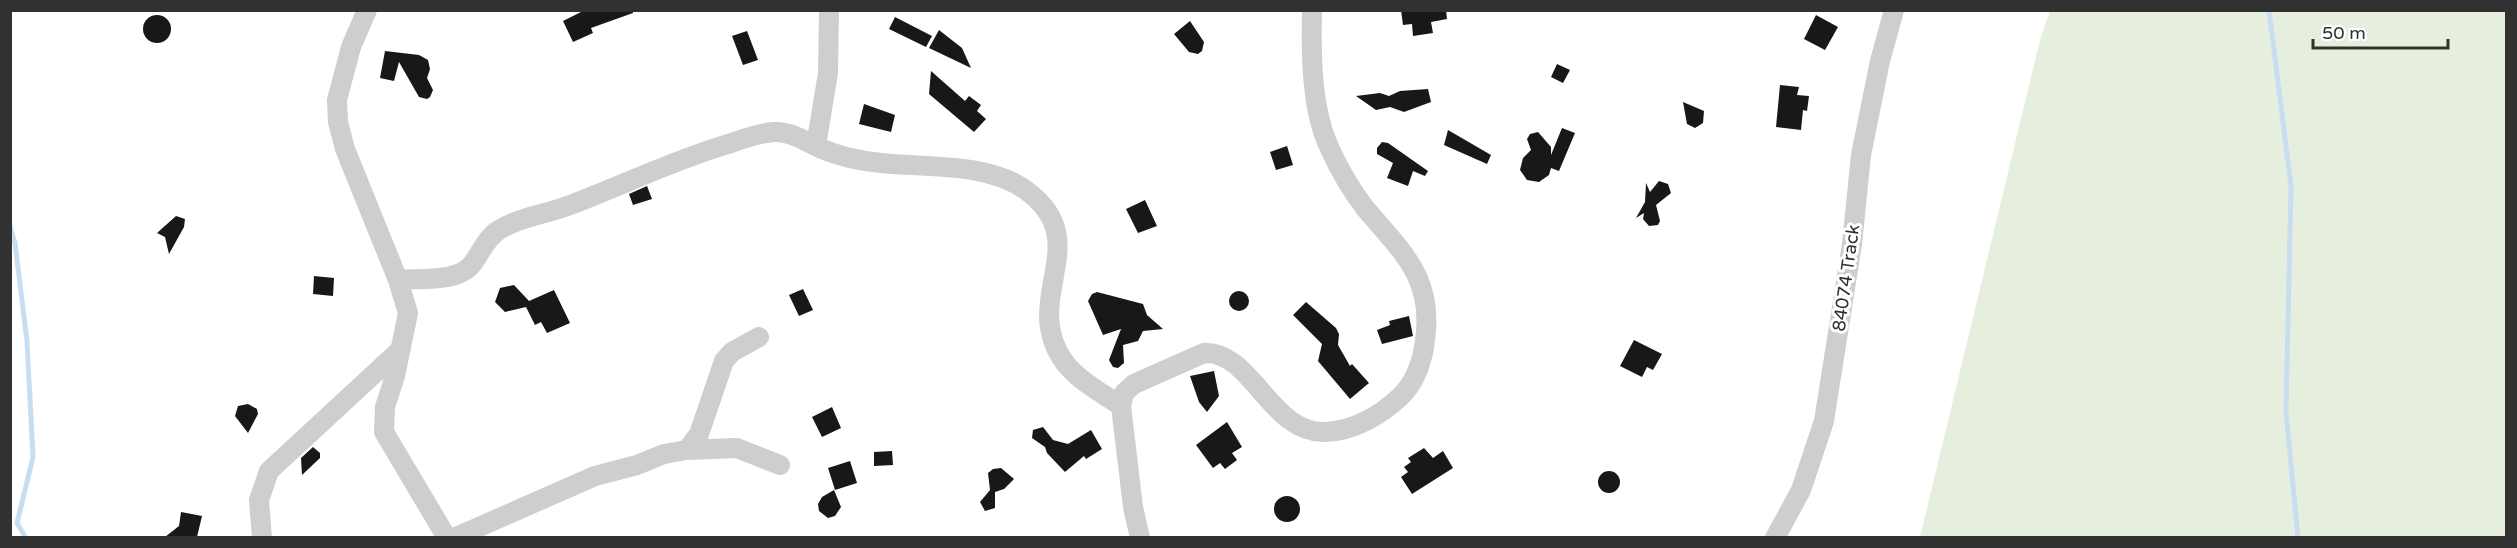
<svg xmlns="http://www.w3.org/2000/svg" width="2517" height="548" font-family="'Varela Round',sans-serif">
<rect width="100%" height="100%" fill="#fff"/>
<!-- green -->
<path fill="#e6efde" d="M2050 11H2506V537H1920L2040 40Z"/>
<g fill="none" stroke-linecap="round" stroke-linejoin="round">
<!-- stream -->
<path stroke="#c9ddf0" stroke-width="5" d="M2269 10 2291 186 2286 412 2298 538
M10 226 15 243 27 341 33 457 17 523 26 538"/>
</g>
<!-- building -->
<path fill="#181818" d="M585 10H633V13L591 28 593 33 573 42 563 21Z
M1401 10H1446L1447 19 1431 22 1433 33 1413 36 1412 24 1403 25Z
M143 29a14 14 0 1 1 28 0a14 14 0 1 1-28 0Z
M1816 15 1838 27 1825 50 1804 39Z
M895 17 932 36 926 47 889 29Z
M1190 21 1204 42 1202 51 1198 54 1189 52 1174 34Z
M939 30 962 48 971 68 929 48Z
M747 31 758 60 743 65 732 36Z
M385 51 419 55 428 60 430 69 427 78 433 90 430 97 427 99 419 97 399 62 394 81 380 78Z
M1557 64 1570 70 1563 83 1551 77Z
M931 71 965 101 969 96 981 105 977 111 986 119 974 132 929 94Z
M1780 85 1799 87 1797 95 1809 96 1807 111 1803 110 1801 130 1776 127Z
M1428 89 1431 102 1404 112 1390 107 1376 110 1356 96 1380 93 1389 96 1400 91Z
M1683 102 1704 111 1703 123 1695 128 1687 124Z
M864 104 895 115 891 132 859 124Z
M1562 128 1575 133 1559 171 1551 168 1549 175 1539 182 1527 180 1520 170 1523 158 1531 150 1527 139 1530 134 1538 132 1551 147V155Z
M1448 130 1491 155 1487 164 1444 145Z
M1382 142 1388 143 1428 171 1425 176 1413 171 1408 186 1387 178 1393 163 1377 154V148Z
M1287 146 1293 165 1276 170 1270 152Z
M1659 181 1668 184 1671 193 1656 205 1660 221 1658 225 1649 226 1643 219 1644 213 1636 218 1645 202 1646 183 1650 192Z
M647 186 652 199 633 205 629 194Z
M1145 200 1157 226 1138 233 1126 209Z
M176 216 185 219 184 227 169 254 165 237 157 233Z
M314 276 334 278 333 296 313 294Z
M514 285 529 301 554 290 570 323 547 333 541 322 535 325 526 307 505 312 495 302 500 288Z
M803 289 813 310 799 316 789 295Z
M1229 301a10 10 0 1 1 20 0a10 10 0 1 1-20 0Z
M1097 292 1143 304 1147 315 1163 329 1143 331 1138 341 1123 345 1124 363 1118 368 1113 367 1109 360 1121 329 1103 335 1088 301 1092 294Z
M1306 302 1336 328 1339 334 1338 345 1350 366 1352 364 1369 383 1350 399 1318 361 1322 344 1293 315Z
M1409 316 1413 336 1382 344 1377 330 1390 325 1389 321Z
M1634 340 1662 354 1653 370 1647 367 1642 377 1620 366Z
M1214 371 1219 396 1207 412 1199 402 1190 376Z
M248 404 257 409 258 414 248 433 235 416 238 406Z
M832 407 841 428 822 437 812 417Z
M1227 422 1242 447 1232 453 1237 460 1225 469 1220 463 1213 468 1196 445Z
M1043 427 1053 440 1068 444 1091 430 1102 449 1086 459 1084 456 1065 472 1047 453 1045 447 1032 438 1033 430Z
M313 447 320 453V458L302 475 301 458Z
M1424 448 1433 458 1443 451 1453 468 1412 494 1401 477 1408 472 1404 467 1411 462 1408 458Z
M892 451 893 465 874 466V452Z
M850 461 857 483 835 490 828 468Z
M1001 468 1014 479 1004 489 995 492V508L985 511 980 502 990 490 988 473 993 469Z
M1598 482a11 11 0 1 1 22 0a11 11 0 1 1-22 0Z
M834 490 841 507 835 516 828 518 819 511 818 504 822 497Z
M1274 509a13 13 0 1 1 26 0a13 13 0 1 1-26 0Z
M181 512 202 516 197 537H165L179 526Z"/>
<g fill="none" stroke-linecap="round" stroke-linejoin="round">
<!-- minor -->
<path stroke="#cecece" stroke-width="20" d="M367 10 351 47 337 100 338 122 345 149 398 280 408 313 395 376 385 407 384 432 447 538
M816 146 828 73 829 10
M398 280C420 278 459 283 473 263 481 252 487 237 499 230 519 217 548 214 570 205 623 185 674 160 728 144 743 139 758 133 774 132 791 131 806 142 822 149 841 157 861 161 881 163 926 168 988 162 1027 191 1097 243 1018 299 1065 363 1079 381 1102 393 1121 406
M687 450 699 434 724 361 732 352 759 337
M262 538 259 500 269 471 401 349
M454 538 595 476 637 465 664 454 687 450 737 448 780 465
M1140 538 1133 507 1121 406 1124 393 1134 384 1204 353C1251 350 1271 434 1325 432 1354 431 1381 415 1401 396 1414 383 1421 365 1424 347 1436 280 1404 254 1365 208 1352 191 1339 169 1330 149 1311 110 1311 53 1312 10
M1775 538 1801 490 1824 421 1852 244 1861 155 1880 61 1894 10"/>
</g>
<g text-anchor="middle" stroke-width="6" stroke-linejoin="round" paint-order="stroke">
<!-- street labels -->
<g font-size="18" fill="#313131" stroke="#fff">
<text transform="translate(1846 278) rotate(-82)" y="6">84074 Track</text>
</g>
</g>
<!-- border -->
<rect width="2517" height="548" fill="none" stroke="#313131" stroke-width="24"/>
<!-- scale -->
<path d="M2313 39v9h135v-9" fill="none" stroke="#313131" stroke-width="3"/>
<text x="2322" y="39" font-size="18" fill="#313131" stroke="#ffffff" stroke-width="4.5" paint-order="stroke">50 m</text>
</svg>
